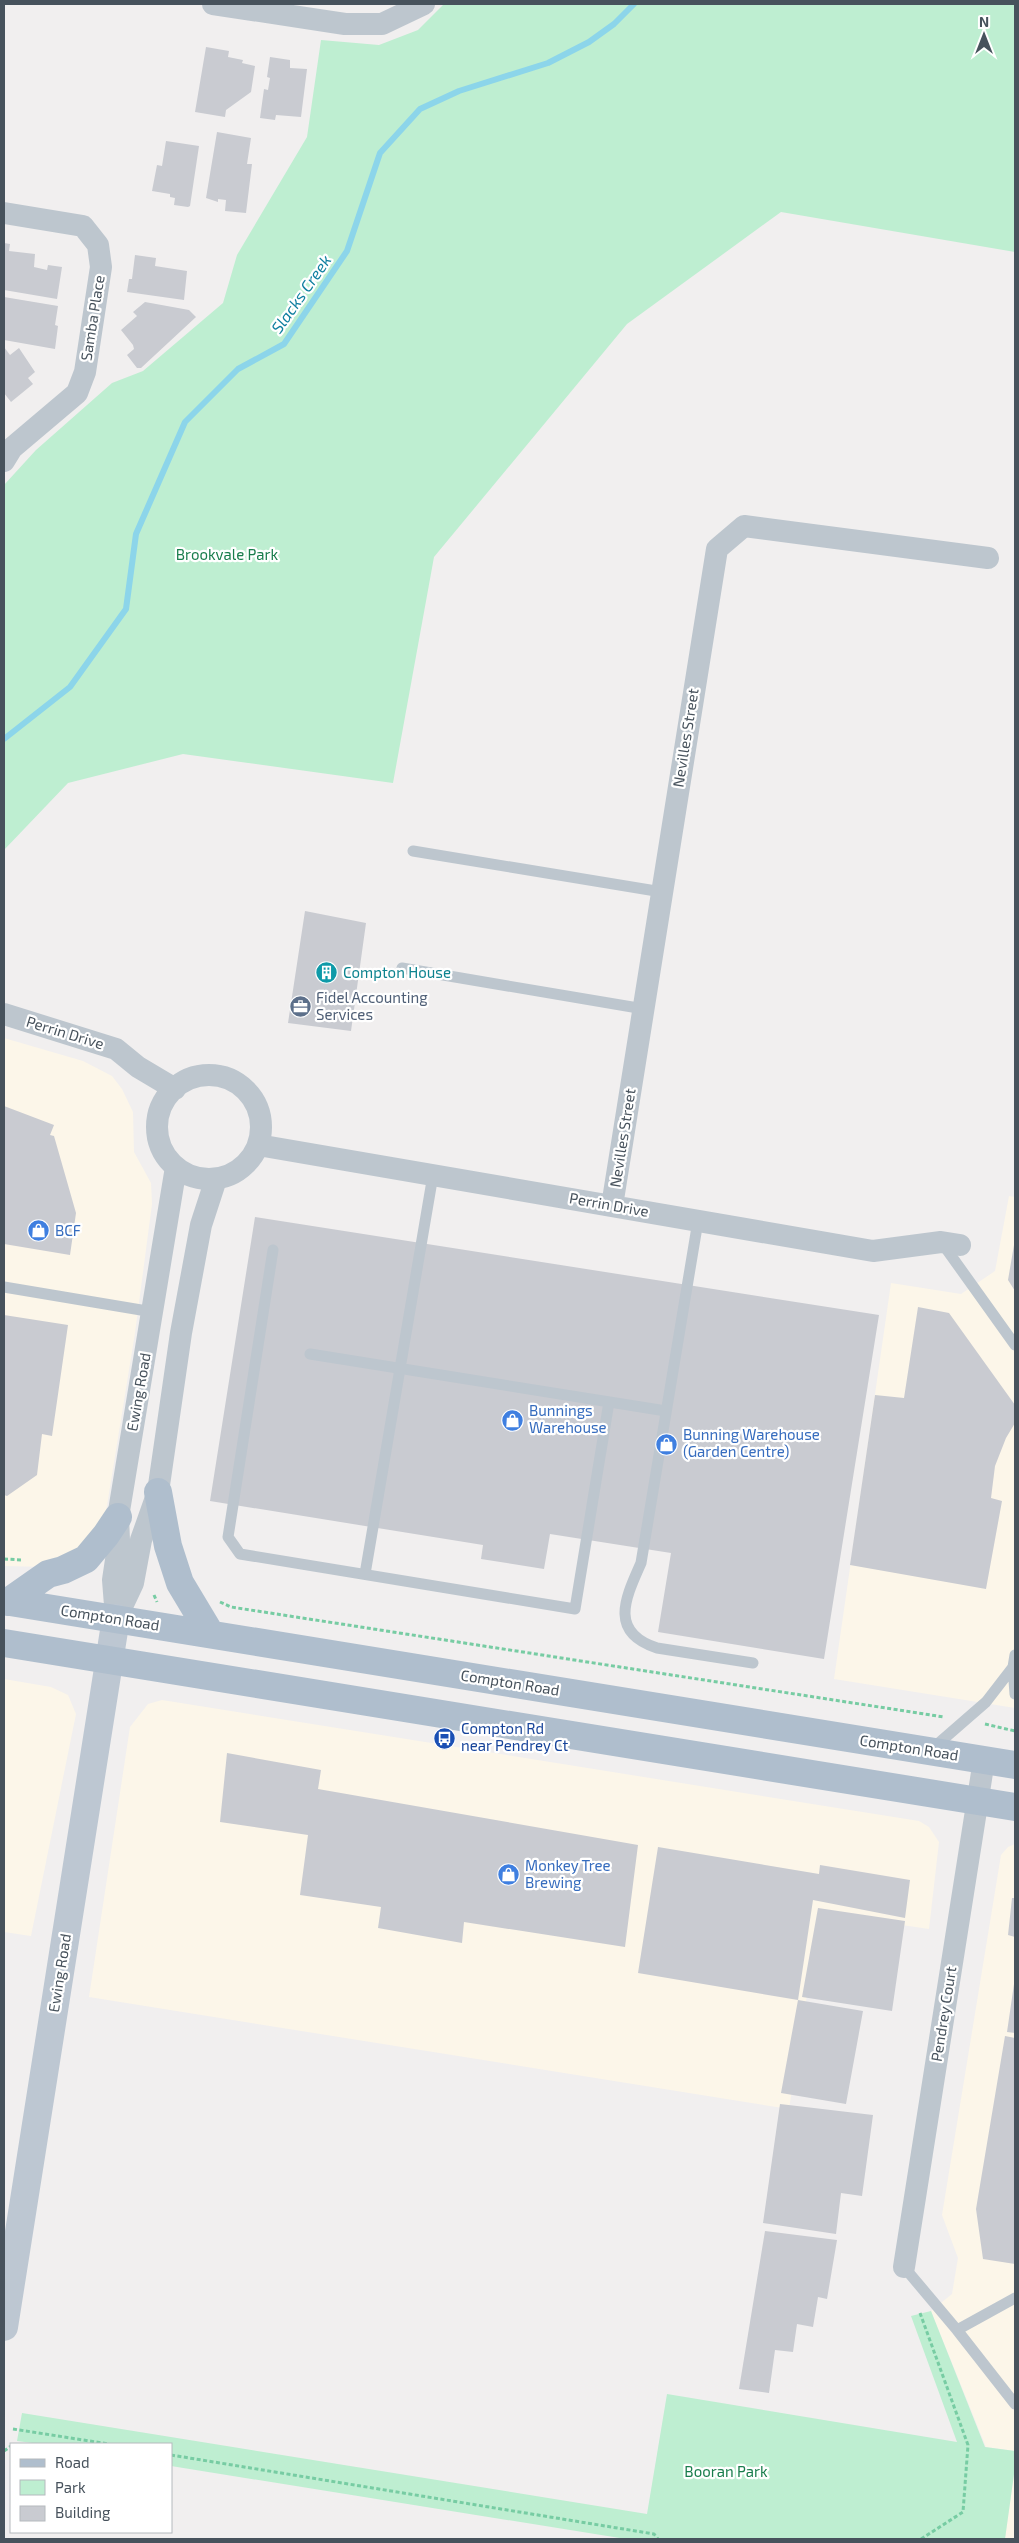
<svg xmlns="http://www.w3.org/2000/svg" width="1019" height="2543" font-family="'Exo 2',sans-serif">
<rect width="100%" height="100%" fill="#f1efef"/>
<!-- commercial -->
<path fill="#fcf6e9" d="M4 1038 83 1061 112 1076 122 1089 133 1112 134 1152 151 1183 152 1204 135 1333 105 1518 91 1544 46 1567 4 1566Z
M1009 1196 1015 1197V1708L834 1679 891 1283 961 1294 995 1271Z
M4 1679 51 1687 68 1695 76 1714 31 1936 4 1932Z
M162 1700 919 1821 929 1827 939 1842 929 1929 820 1913 789 2109 89 1997 130 1727 148 1704Z
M1015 1844V2451L986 2447 931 2311 952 2294 958 2258 942 2215 1001 1855 1008 1847Z
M1015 2467V2539H1005Z"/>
<!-- green -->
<path fill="#beeed1" d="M444 4H1015V252L781 212 627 324 434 557 393 783 183 754 68 783 4 850V485L36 450 112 383 143 371 223 303 237 255 307 137 321 40 379 45 418 30Z
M931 2311 985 2447 1015 2451V2467L1005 2539H626L171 2466V2444H40L17 2441 22 2413 647 2514 667 2394 957 2442 911 2316Z"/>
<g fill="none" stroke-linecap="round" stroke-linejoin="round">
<!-- stream -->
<path stroke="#8cd5ea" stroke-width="6" d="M4 739 70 687 126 609 136 534 185 422 238 369 284 344 347 251 380 153 420 109 459 91 548 63 589 42 614 24 634 4"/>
</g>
<!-- building -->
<path fill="#c9cbd1" d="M206 47 229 51 228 57 243 60 242 63 255 66 251 92 226 110 225 117 195 112Z
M270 57 290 60V68L307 69 301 117 276 115 275 120 260 118 264 89 268 90 270 78 267 77Z
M217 132 251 138 247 164H252L246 213 225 211 226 200 218 199V202L206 198Z
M166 141 199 146 190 206 188 207 174 205 175 198 170 197V194L152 191 157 165 162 166Z
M4 243 10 244 9 251 35 254 34 267 47 270 48 265 62 267 57 299 4 290Z
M135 255 156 258 155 266 187 271 184 300 127 292 129 279H132Z
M4 297 58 306 55 325 58 326 55 349 4 340Z
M145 302 189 310 196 317 141 368H137L127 355 134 349 133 345 121 330 137 316 133 312Z
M4 347 10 355 19 348 35 372 28 378 33 384 11 402 4 393Z
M305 911 366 923 351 1031 288 1023Z
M4 1106 54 1125 50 1135 54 1136 76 1213 70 1255 4 1244Z
M255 1217 879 1315 824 1659 658 1632 671 1553 550 1534 544 1569 481 1559 483 1545 210 1501Z
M1014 1245H1015V1291L1008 1280Z
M918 1307 949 1313 1015 1405V1423L1006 1438 995 1466 991 1498 1002 1501 986 1589 850 1565 875 1395 904 1398Z
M4 1315 68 1325 52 1436 42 1434 37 1475 7 1496 4 1495Z
M227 1753 321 1770 318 1789 638 1845 625 1947 464 1922 462 1943 378 1928 381 1907 300 1895 308 1835 220 1822Z
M658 1847 819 1874 820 1865 910 1880 905 1918 813 1900 798 2000 638 1973Z
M1012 1898H1015V1937L1008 1935Z
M818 1908 905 1921 892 2011 802 1997Z
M1014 1984H1015V2033L1007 2032Z
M798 2000 863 2011 846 2104 781 2093Z
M1005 2036 1015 2038V2264L983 2259 976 2209Z
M780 2104 873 2115 862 2196 841 2193 836 2234 763 2223Z
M765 2231 837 2240 827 2299 818 2297 813 2327 797 2324 793 2352 775 2350 769 2393 739 2389Z"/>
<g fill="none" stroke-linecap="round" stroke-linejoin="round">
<!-- path -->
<path stroke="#77cca3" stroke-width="3" stroke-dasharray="4 2.5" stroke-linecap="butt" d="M4 1559 23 1560
M154 1595 157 1602
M220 1602 231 1607 944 1717
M985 1724 1015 1731
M920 2313 968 2445 963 2512 921 2539
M13 2429 109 2444
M4 2451 11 2446
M171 2455 654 2534 658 2539"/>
<!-- service -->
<path stroke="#bdc6ce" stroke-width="11" d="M413 851 662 892
M402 968 644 1009
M698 1221 641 1563C626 1597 608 1632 657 1648L753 1663
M942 1243 1015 1345
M273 1250 228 1537 240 1554 575 1609 609 1402
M4 1287 153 1312
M310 1354 666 1411
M365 1574 433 1175
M1015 1655 1013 1667 1015 1694
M932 1749 986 1702 1013 1667
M904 2267 957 2330 1015 2404
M957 2330 1015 2298"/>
<!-- minor -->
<path stroke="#bdc6ce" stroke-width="22" d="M213 4 345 24H382L424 4
M4 213 83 226 98 245 101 267 85 372 77 393 12 448 4 461
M4 1014 116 1049 138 1067 175 1089
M157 1127a52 52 0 1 1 104 0a52 52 0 1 1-104 0Z
M258 1145 873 1251 941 1242 960 1245
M612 1206 717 549 744 526 988 558
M117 1617 133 1583 141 1540 158 1492 181 1333 201 1225 216 1179
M116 1618 113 1580 119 1540 118 1517 176 1167
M904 2267 984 1760"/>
<!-- secondary -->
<path stroke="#bdc7d2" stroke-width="28" d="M4 2327 116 1618"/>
<!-- primary -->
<path stroke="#afbecd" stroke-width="28" d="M158 1492 168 1546 180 1583 210 1633
M4 1601 1015 1765
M8 1602 48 1574 63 1570 86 1559 106 1535 118 1517
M4 1643 1015 1807"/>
</g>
<!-- icons -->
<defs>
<symbol id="building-disc" viewBox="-11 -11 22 22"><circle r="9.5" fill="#0f9aa8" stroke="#fff"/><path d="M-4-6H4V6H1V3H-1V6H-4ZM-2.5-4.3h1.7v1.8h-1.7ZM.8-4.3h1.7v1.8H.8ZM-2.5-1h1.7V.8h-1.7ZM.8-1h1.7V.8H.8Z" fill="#fff"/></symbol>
<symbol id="office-disc" viewBox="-11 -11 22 22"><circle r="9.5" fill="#5c6f8a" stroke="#fff"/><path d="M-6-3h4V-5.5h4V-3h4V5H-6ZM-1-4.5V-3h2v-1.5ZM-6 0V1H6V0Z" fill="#fff"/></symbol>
<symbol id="shop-disc" viewBox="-11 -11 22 22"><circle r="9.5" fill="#3f7fe0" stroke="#fff"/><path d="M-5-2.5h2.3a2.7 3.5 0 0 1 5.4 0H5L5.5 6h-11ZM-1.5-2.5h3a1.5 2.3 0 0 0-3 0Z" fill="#fff"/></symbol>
<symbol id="bus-disc" viewBox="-11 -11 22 22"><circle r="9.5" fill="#1a4fb4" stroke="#fff"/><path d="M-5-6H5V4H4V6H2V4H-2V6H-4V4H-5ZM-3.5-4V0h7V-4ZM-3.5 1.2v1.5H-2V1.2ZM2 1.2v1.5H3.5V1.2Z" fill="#fff"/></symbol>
</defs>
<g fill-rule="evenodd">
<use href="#building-disc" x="314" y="960" width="25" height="25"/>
<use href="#office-disc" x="288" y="994" width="25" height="25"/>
<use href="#shop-disc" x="26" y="1218" width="25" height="25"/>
<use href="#shop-disc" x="500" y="1408" width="25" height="25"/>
<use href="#shop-disc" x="654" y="1432" width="25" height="25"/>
<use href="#bus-disc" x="432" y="1726" width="25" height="25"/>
<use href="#shop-disc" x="496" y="1862" width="25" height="25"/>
</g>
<g text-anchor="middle" stroke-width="4.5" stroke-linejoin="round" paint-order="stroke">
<!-- street labels -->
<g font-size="15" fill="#47525c" stroke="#fff">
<text transform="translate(93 318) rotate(-81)" y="5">Samba Place</text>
<text transform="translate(686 738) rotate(-81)" y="5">Nevilles Street</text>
<text transform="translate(65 1033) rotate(17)" y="5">Perrin Drive</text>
<text transform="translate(623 1138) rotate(-81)" y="5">Nevilles Street</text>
<text transform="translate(609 1205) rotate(10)" y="5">Perrin Drive</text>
<text transform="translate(139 1392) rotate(-80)" y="5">Ewing Road</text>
<text transform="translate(110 1618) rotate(9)" y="5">Compton Road</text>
<text transform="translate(510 1683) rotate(9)" y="5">Compton Road</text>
<text transform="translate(909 1748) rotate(9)" y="5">Compton Road</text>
<text transform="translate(60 1973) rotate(-81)" y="5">Ewing Road</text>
<text transform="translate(944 2014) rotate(-81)" y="5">Pendrey Court</text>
</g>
<!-- park labels -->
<g font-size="15" fill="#197d4c" stroke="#fff">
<text x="227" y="560">Brookvale Park</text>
<text x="726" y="2477">Booran Park</text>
</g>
<!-- culture labels -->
<g font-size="15" fill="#0d838f" stroke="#fff" text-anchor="start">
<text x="343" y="978">Compton House</text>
</g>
<!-- service labels -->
<g font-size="15" fill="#4e5e75" stroke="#fff" text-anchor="start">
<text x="316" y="1003">Fidel Accounting<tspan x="316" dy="17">Services</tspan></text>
</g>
<!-- shop labels -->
<g font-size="15" fill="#366cbe" stroke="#fff" text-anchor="start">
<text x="55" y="1236">BCF</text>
<text x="529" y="1416">Bunnings<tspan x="529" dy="17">Warehouse</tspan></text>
<text x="683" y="1440">Bunning Warehouse<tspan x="683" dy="17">(Garden Centre)</tspan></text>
<text x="525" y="1871">Monkey Tree<tspan x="525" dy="17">Brewing</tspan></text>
</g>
<!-- transit labels -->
<g font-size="15" fill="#164399" stroke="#fff" text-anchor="start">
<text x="461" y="1734">Compton Rd<tspan x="461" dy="17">near Pendrey Ct</tspan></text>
</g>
<!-- water labels -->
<g font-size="16" font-style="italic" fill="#0f7fa0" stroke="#fff">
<text transform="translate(301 294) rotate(-55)" y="6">Slacks Creek</text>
</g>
</g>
<!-- border -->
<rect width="1019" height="2543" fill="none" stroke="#47525c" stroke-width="10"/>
<!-- legend -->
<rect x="10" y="2443" width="162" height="90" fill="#ffffff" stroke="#b5babe"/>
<rect x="20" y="2459" width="25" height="8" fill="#afbecd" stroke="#b5babe"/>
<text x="55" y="2468" font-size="15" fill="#47525c">Road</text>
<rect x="20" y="2480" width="25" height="15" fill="#beeed1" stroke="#b5babe"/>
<text x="55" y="2493" font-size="15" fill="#47525c">Park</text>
<rect x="20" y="2506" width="25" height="15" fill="#c9cbd1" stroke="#b5babe"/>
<text x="55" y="2518" font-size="15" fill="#47525c">Building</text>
<!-- north arrow -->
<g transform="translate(984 35)" stroke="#ffffff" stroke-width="4" paint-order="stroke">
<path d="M0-4L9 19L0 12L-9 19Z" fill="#47525c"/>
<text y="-8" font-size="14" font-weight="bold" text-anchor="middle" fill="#47525c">N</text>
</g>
</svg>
